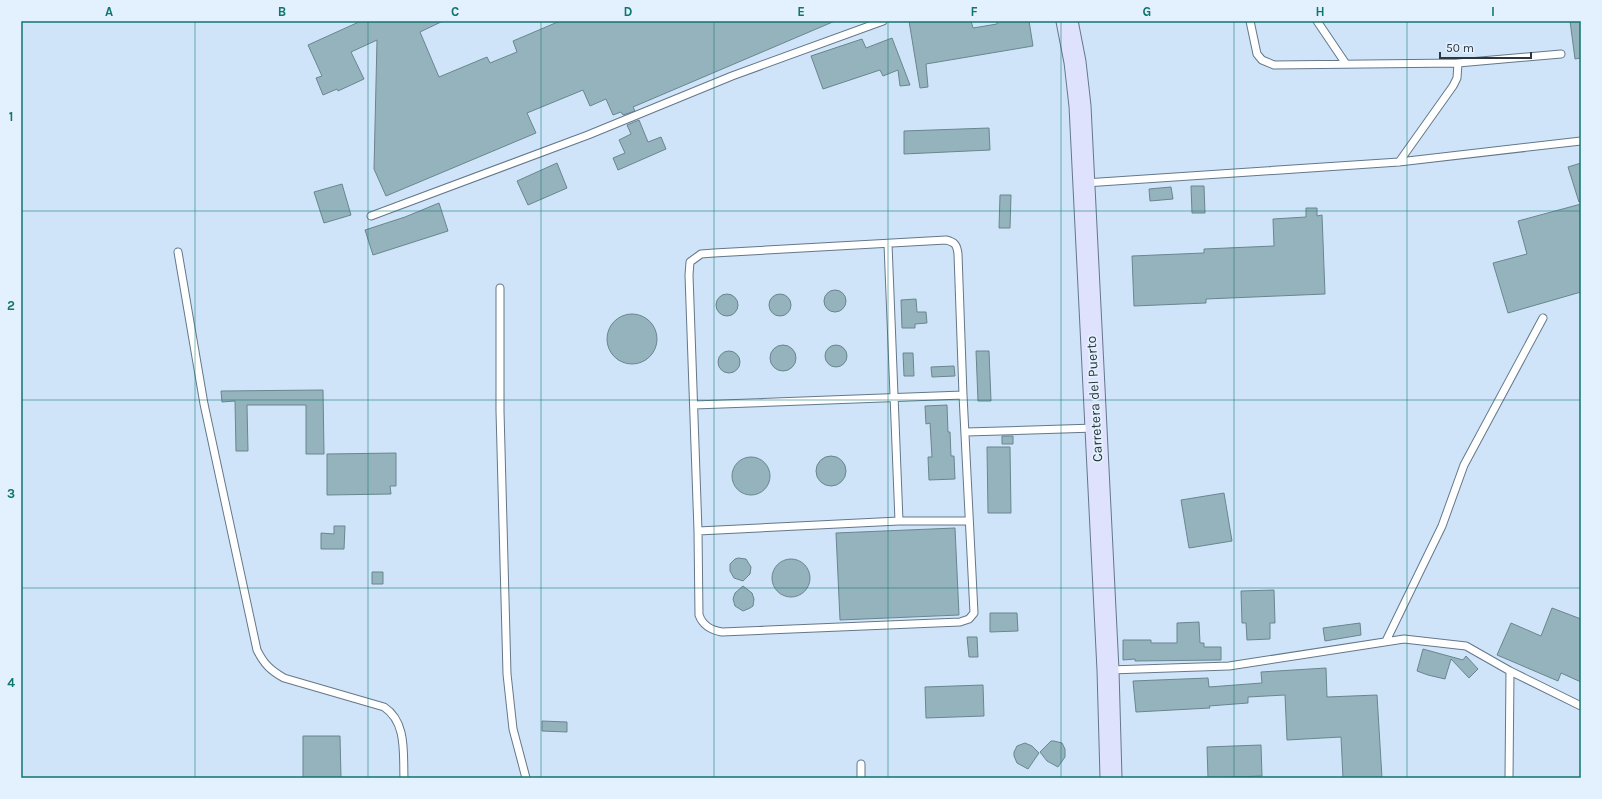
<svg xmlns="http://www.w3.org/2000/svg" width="1602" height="799" font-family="Karla,sans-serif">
<rect width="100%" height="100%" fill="#cfe4f8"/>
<!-- building -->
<path fill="#95b3bd" stroke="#698690" d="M361 21H443L420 32 439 77 487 57 490 63 517 52 513 41 560 21H835L633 107 635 111 623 115 621 112 613 115 606 99 590 106 583 90 527 113 536 133 386 196 374 169 377 40 351 52 364 79 338 91 337 89 323 95 316 78 322 76 308 45Z
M909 21H971L973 28 997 24V21H1029L1033 46 926 64 928 87 920 88Z
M1570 21H1581V58L1575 59Z
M892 38 910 85 900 86 898 70 883 76 880 70 823 89 811 56 862 39 866 48Z
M639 120 648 142 661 137 666 149 618 170 613 158 625 153 619 140 631 134 627 125Z
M989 128 990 150 904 154V131Z
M557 163 567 188 528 205 517 181Z
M1581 163V201L1579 202 1568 167Z
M342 184 351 215 324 223 314 192Z
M1191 186H1204L1205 213H1192Z
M1171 187 1173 199 1150 201 1149 189Z
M1000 195H1011L1010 228H999Z
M439 203 448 231 373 255 365 230 405 217Z
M1581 204V292L1508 313 1493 263 1527 254 1518 221Z
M1306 208H1317V216L1322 215 1325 294 1206 299V303L1134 306 1132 256 1204 253V249L1274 246 1273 219 1306 217Z
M824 301a11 11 0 1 1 22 0a11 11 0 1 1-22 0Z
M769 305a11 11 0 1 1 22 0a11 11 0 1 1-22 0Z
M716 305a11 11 0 1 1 22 0a11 11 0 1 1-22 0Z
M916 299 917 312H926L927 323 915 324V328H902L901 300Z
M607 339a25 25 0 1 1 50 0a25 25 0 1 1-50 0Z
M770 358a13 13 0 1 1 26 0a13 13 0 1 1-26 0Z
M825 356a11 11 0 1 1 22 0a11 11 0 1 1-22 0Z
M976 351H989L991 401H978Z
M718 362a11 11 0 1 1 22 0a11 11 0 1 1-22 0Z
M903 353H913L914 376H904Z
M954 366 955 376 932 377 931 367Z
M323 390 324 454H306V405H247L248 451H236L235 401 222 402 221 391Z
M947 405 948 432H950L951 456H954L955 479 929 480 928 457H932L930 423 926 424 925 406Z
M1002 436H1013V444H1002Z
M987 447H1010L1011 513H988Z
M396 453V486H390L391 494 327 495V454Z
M816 471a15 15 0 1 1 30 0a15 15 0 1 1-30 0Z
M732 476a19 19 0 1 1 38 0a19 19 0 1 1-38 0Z
M1224 493 1232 541 1189 548 1181 500Z
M334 526H345L344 549H321V533L334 534Z
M955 528 959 615 840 620 836 533Z
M738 558 746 559 751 567 750 574 743 581 734 578 730 571V564L735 559Z
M772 578a19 19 0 1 1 38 0a19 19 0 1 1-38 0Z
M372 572H383V584H372Z
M743 586 752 593 754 599 753 606 750 608 743 611 735 606 733 599 735 593Z
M1274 590 1275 623H1270V639L1247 640 1246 623H1242L1241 591Z
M1552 608 1581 619V682L1561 673 1558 681 1497 655 1511 623 1541 636Z
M990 613H1017L1018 631 990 632Z
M1199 622 1200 643H1204V647H1221V660L1135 661V659L1123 660V640H1151V643H1177V623Z
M1360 623 1361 635 1325 641 1323 628Z
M967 637H977L978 657H969Z
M1423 649 1463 660 1466 656 1478 669 1469 678 1451 659 1445 679 1428 675 1417 671Z
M1326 668 1327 697 1377 695 1382 778H1343L1341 737 1287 740 1285 695 1248 697V703L1209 706 1210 708 1136 712 1133 681 1208 678 1209 687 1262 683 1261 672Z
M983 685 984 716 926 718 925 687Z
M542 721 567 722V732L542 731Z
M303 736H340L341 778H303Z
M1051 741H1054L1062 743 1065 749V757L1058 767 1047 761 1040 752Z
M1025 743 1032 746 1039 753 1028 769 1017 763 1014 756V752L1017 746Z
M1261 745 1262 776 1208 778 1207 747Z"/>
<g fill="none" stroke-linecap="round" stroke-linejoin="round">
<defs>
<path id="service" d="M1250 21 1257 54 1262 60 1274 65 1458 63 1457 78 1453 86 1399 162
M1317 21 1346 64
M1458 63 1561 54
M1085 183 1399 162 1581 141
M371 216 588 135 732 76 883 21
M888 244 899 521
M178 252 204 404 257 650C264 664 270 670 284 678L384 707C407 722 403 753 404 778
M500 288V411L507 674 513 729 526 778
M694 405 963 395 974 613 969 619 960 622 722 632C711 630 703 626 699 615L698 531 689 275 690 262 701 254 714 253 946 240C955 242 957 245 958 254L963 395
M966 432 1095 428
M698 531 899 521H969
M1386 641 1442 526 1464 465 1543 318
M1110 670 1229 666 1404 639 1466 646 1510 671 1581 706
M861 764V778
M1509 778 1510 671"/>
<path id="secondary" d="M1067 21 1075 62 1080 106 1108 670 1111 778"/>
</defs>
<!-- service casing -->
<use href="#service" stroke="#65778a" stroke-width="9"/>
<!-- secondary casing -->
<use href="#secondary" stroke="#65778a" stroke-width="23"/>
<!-- service -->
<use href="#service" stroke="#fff" stroke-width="7"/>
<!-- secondary -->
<use href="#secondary" stroke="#dee2fd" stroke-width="21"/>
</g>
<!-- grid -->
<path fill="none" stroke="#0f766e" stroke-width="1" stroke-opacity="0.55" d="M195 21V778M368 21V778M541 21V778M714 21V778M888 21V778M1061 21V778M1234 21V778M1407 21V778M21 211H1581M21 400H1581M21 588H1581"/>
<g text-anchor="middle" stroke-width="3.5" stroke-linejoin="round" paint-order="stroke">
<!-- street labels -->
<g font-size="14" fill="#2e363e" stroke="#e3f0fd">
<text transform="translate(1094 399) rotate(-93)" y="5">Carretera del Puerto</text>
</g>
</g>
<!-- border -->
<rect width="1602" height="799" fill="none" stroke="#e3f0fd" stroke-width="44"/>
<!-- scale -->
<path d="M1440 52v6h91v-6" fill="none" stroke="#2e363e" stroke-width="2"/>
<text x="1446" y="52" font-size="12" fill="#2e363e" stroke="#e3f0fd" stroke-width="3" paint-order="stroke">50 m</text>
<rect x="22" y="22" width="1558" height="755" fill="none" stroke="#0f766e" stroke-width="1.5"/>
<g font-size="13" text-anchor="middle" font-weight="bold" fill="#0f766e">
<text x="109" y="16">A</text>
<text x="282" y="16">B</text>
<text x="455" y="16">C</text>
<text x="628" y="16">D</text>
<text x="801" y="16">E</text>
<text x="974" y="16">F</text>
<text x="1147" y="16">G</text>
<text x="1320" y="16">H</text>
<text x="1493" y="16">I</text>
<text x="11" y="121">1</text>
<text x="11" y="310">2</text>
<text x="11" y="498">3</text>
<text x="11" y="687">4</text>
</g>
</svg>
